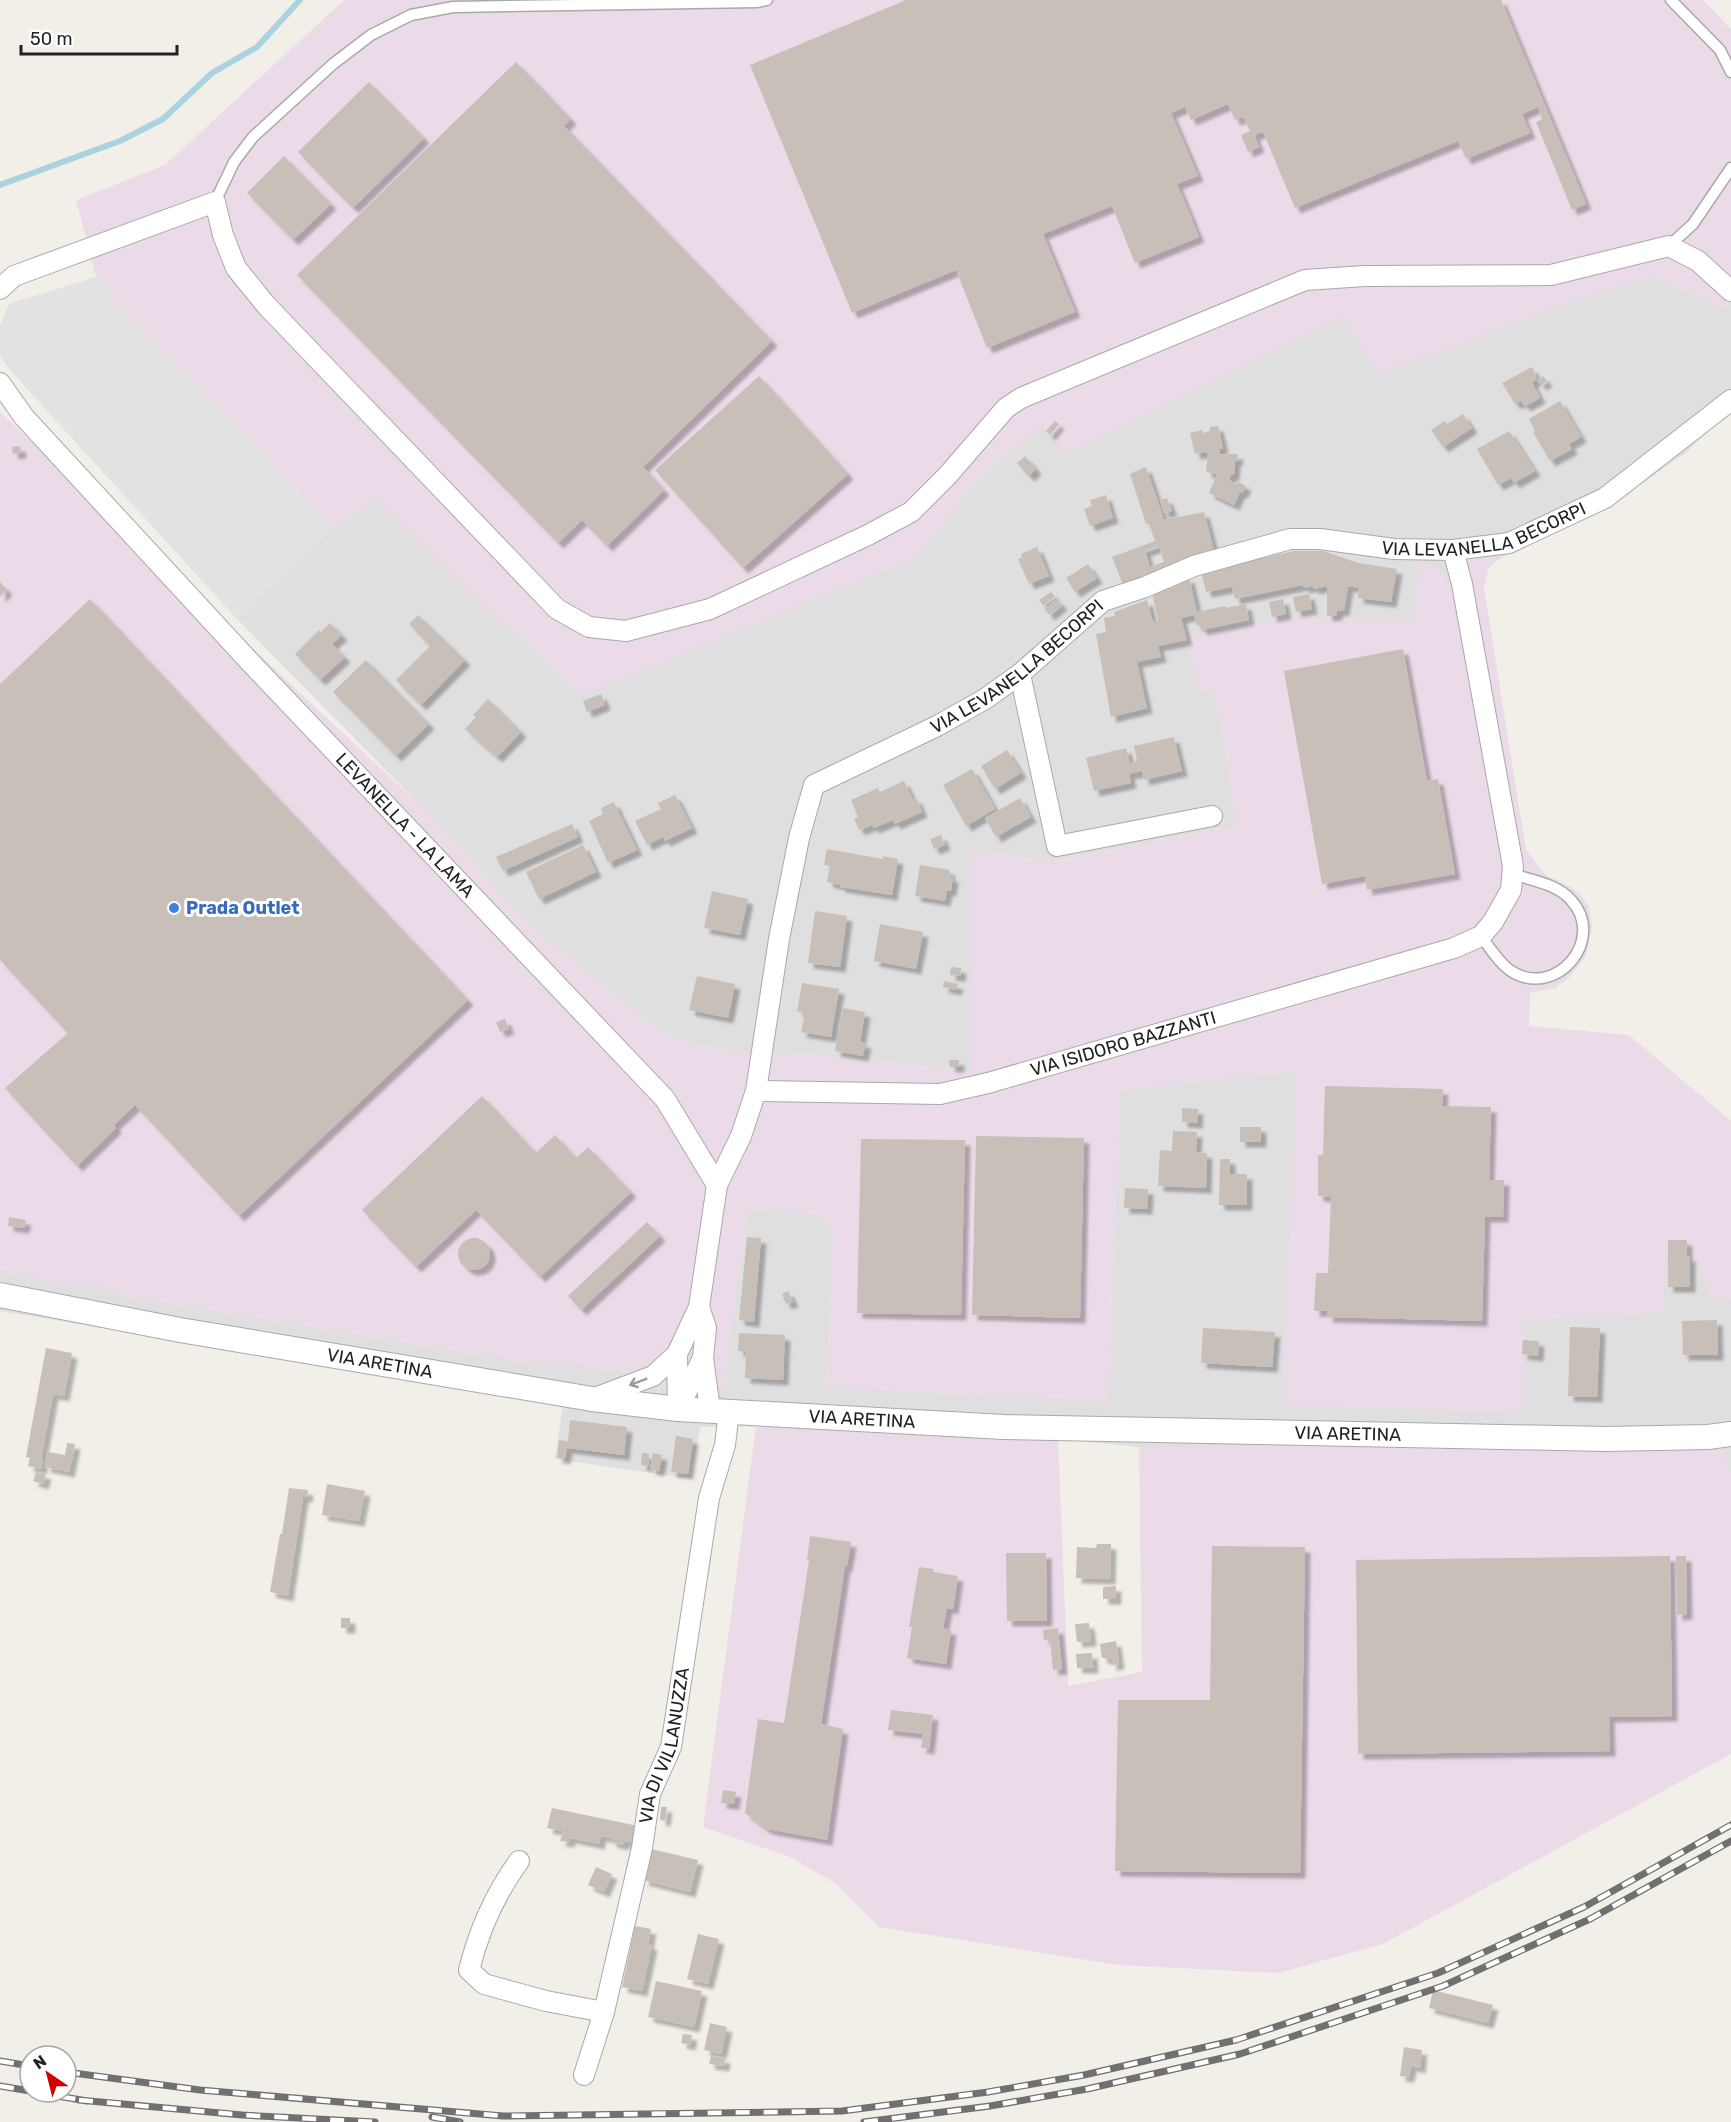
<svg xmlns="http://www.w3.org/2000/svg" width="1731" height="2122" font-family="Rubik,sans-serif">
<defs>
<filter id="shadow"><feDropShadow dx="5.5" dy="5.5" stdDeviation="1.5" flood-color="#0004"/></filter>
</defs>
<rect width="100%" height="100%" fill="#f2efe9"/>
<!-- residential -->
<path fill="#e0dfdf" d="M1651 275 1723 307 1731 301V408L1687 452 1612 504 1524 544 1449 583 1415 620 1314 619 1215 688 1237 825 1053 861 971 852 970 1071 776 1052 749 1053 701 1047 659 1031 536 931 421 806 238 620 334 528 376 497 580 695 915 557 975 482 1040 425 1343 316 1554 307Z
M1297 1070 1283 1404 1525 1319H1550L1570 1315 1611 1316 1665 1256H1691L1699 1260 1712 1299 1731 1298V1476L1721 1446 1139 1447 1058 1439 756 1426 700 1427 691 1479 555 1459 563 1404 0 1311V1269L115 1288 122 1295 532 1363H565L730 1387 724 1375 748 1208 815 1214 834 1229 826 1387 1108 1400 1120 1089Z"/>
<!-- industrial -->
<path fill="#ebdbe8" d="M344 0H1703L1731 29V301L1723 307 1651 275 1554 307 1453 347 1376 373 1343 316 1069 452 1040 425 975 482 915 557 580 696 376 497 334 528 238 620 11 371 0 356V326L9 304 96 277 76 200 165 165Z
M0 412 421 806 536 931 659 1031 701 1047 749 1053 776 1052 970 1071V852L1053 861 1237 825 1215 688 1199 691 1187 637 1310 613 1314 619 1414 620 1419 561 1429 564 1441 570 1449 583 1467 559 1523 545 1495 562 1488 570 1484 588 1526 850 1546 875 1571 887 1580 894 1589 906 1592 928 1586 956 1569 978 1555 988 1530 993 1529 1026 1629 1035 1731 1121V1298L1712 1299 1699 1260H1692L1691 1256H1665L1664 1311 1611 1316 1570 1315 1550 1319H1525L1522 1411 1282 1405 1296 1070 1120 1090 1108 1400 826 1387 834 1229 815 1214 748 1208 724 1375 730 1387 565 1363H532L122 1295 114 1288 83 1283 77 1286 9 1273 6 1270 0 1269Z
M756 1426 1058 1439 1068 1686 1142 1672 1139 1447 1721 1446 1731 1473V1754L1383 1944 1278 1973 1119 1965 879 1927 835 1883 790 1857 703 1827Z"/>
<!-- parking -->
<path fill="#e2e2e2" d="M96 277 335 528 238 620 11 371 0 356V326L9 304Z"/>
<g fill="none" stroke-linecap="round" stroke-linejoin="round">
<!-- stream -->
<path stroke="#aad3df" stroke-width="6" d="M0 185 120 141 163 119 212 73 257 47 300 0"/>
</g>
<!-- building -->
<path fill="#c7bfb8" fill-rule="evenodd" filter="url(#shadow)" d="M906 0H1501L1586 204 1572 210 1536 122 1542 119 1538 107 1522 114 1530 133 1466 159 1458 141 1295 208 1263 132 1254 135 1259 147 1248 152 1241 135 1250 131 1243 117 1235 120 1228 104 1191 120 1185 107 1171 113 1198 176 1177 184 1199 237 1135 263 1112 206 1043 234 1075 312 987 348 956 270 852 313 750 65Z
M516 62 571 119 564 126 772 341 643 467 664 490 607 546 582 520 558 543 297 275Z
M369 82 424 138 353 208 298 152Z
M284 156 331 204 293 240 247 193Z
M1532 367 1537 379 1532 382 1540 398 1525 406 1521 401 1515 404 1502 383Z
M759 376 848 474 743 568 655 470Z
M1543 376 1547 381 1542 385 1537 381Z
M1560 401 1581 437 1569 444 1572 449 1550 461 1533 432 1535 431 1529 419Z
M1463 414 1472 428 1443 447 1431 430 1445 421 1447 424Z
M1055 421 1059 424 1050 435 1046 431Z
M1218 426 1223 448 1220 449V454H1238L1237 461 1235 460 1234 475H1231L1229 480 1236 484 1239 482 1246 486 1242 493 1240 492 1234 505 1209 493 1217 474 1206 472 1208 452 1195 454 1190 433 1202 430 1203 433 1210 431V427Z
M1509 431 1535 471 1514 483 1511 478 1498 485 1477 449Z
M20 446 21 453 13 454 12 447Z
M1025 456 1036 469 1029 476 1017 463Z
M1146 467 1164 520 1204 512 1215 554 1165 567 1168 573 1148 582 1145 575 1123 585 1112 557 1155 541 1149 524H1146L1130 474ZM1159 546 1164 562 1150 567 1145 551Z
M1106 495 1113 518 1090 526 1084 509 1092 506 1090 500Z
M1167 498 1172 511 1164 513 1160 500Z
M1037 547 1049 576 1029 584 1018 559 1022 557 1021 554Z
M1294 551H1323L1359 563 1397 569 1391 602 1358 598 1359 588 1348 586 1344 610 1337 611V615L1327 616V586L1314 589 1313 586 1304 588 1303 585 1235 599 1232 587 1206 592 1201 571Z
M1088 564 1097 578 1075 592 1066 578Z
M1189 577 1197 612 1225 606 1226 608 1246 604 1249 620 1202 630 1200 625 1197 626 1194 615 1181 618 1187 640 1158 646 1161 657 1137 662 1147 708 1111 717 1096 634 1106 632 1104 618 1115 616 1114 612 1147 600 1153 622 1158 620 1152 592 1174 587 1173 582Z
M0 582 7 590 0 597Z
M1051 592 1055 597 1043 605 1039 600Z
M1309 594 1312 609 1296 612 1293 597Z
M90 599 468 1000 239 1216 135 1105 114 1125 116 1128 77 1166 5 1088 68 1033 0 960V684Z
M1057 599 1062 605 1049 615 1045 609Z
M1283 599 1286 614 1272 617 1269 602Z
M418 615 465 660 421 705 396 680 430 646 409 624Z
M330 623 342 635 332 644 345 657 320 680 295 654 319 630 321 632Z
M1403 649 1427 781 1438 779 1455 874 1367 890 1365 876 1322 884 1284 671Z
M366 660 429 724 396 756 333 692Z
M601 694 605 705 587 712 583 701Z
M488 699 521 732 497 757 465 729 476 717 473 715Z
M1174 737 1182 771 1144 780 1142 771 1129 774 1131 783 1094 791 1086 758 1126 748 1130 763 1137 761 1134 746Z
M1007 750 1021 773 995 789 981 766Z
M972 769 995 809 966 826 943 785Z
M904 781 913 800 916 798 922 812 895 824 893 820 874 828 872 825 859 830 854 819 858 817 851 800 878 788 880 792Z
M675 795 692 828 665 841 663 837 647 845 635 821 661 809 658 803Z
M1020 798 1031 817 996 837 985 818Z
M614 802 637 850 608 863 589 821 603 814 601 808Z
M572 824 578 837 503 871 496 857Z
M941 835 945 845 934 849 930 839Z
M583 845 596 872 539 899 526 872Z
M827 849 883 859V856L898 859 892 895 840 887V885L827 882 830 866 824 865Z
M920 865 950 870 949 876 953 877 951 891 947 890 945 901 915 896Z
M712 891 748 899 740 935 704 928Z
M815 911 847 916 840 967 808 963Z
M880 924 923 932 916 969 874 961Z
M951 967 961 968 960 976 950 975Z
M697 976 735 984 728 1018 689 1010Z
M944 981 958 984 956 990 943 987Z
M802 983 839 989 831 1037 801 1032 805 1013 797 1011Z
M843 1008 865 1012 860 1042 866 1043 863 1056 835 1051Z
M505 1019 509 1029 500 1032 496 1022Z
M949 1060H959V1067H950Z
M1325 1086 1443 1089 1442 1106 1491 1107 1489 1180H1504L1503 1217H1485L1482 1321 1327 1317 1328 1311H1314L1316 1273H1328L1331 1197 1318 1196V1155H1323Z
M482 1096 536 1153 555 1135 576 1158 588 1147 631 1192 540 1277 476 1210 416 1267 362 1210Z
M1182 1108 1198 1109 1197 1123 1182 1122Z
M1240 1127H1261V1142H1240Z
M1173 1131 1197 1132 1196 1152 1207 1153 1206 1188 1158 1186 1160 1150 1172 1151Z
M976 1136 1084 1138 1080 1318 972 1315Z
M861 1139 965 1140 961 1315 857 1313Z
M1220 1159H1230V1174H1247V1205H1219Z
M1125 1188 1148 1189 1147 1209 1124 1208Z
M9 1217 26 1220 24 1228 8 1226Z
M647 1222 660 1236 581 1310 568 1296Z
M747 1237 761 1238 754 1322 739 1320Z
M458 1254a16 16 0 1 1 32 0a16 16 0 1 1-32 0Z
M1668 1240H1687V1256H1690V1287H1668Z
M788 1291 793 1302 786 1304 782 1294Z
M1717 1320 1718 1355H1683L1682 1321Z
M1570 1327 1600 1328 1597 1397 1568 1396Z
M1203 1328 1275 1332 1272 1367 1201 1363Z
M739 1333 785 1335 783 1380 745 1378 746 1352 738 1351Z
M1523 1340 1539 1341 1538 1356 1522 1354Z
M46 1348 72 1353 64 1396 53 1394 41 1459 43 1460 41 1469 28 1466 30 1458 26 1457Z
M570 1420 627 1427 624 1455 567 1448 565 1459 557 1458 559 1440 568 1441Z
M676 1436 693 1439 688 1474 671 1472Z
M67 1443 75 1444 69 1472 45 1467 48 1452 65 1455Z
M642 1453 649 1454 648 1466 641 1465Z
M653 1453 662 1455 659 1471 650 1469Z
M36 1472 46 1474 43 1484 33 1481Z
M327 1484 365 1491 359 1521 322 1515Z
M289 1488 308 1490 307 1497H303L288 1596 270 1592 280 1534H282Z
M810 1536 851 1542 847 1566H845L821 1724 843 1729 827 1840 767 1829 745 1813 758 1719 784 1723 809 1561 807 1560Z
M1097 1544H1111L1110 1579 1076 1578 1077 1547 1096 1548Z
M1212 1546 1305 1547 1300 1873 1115 1871 1118 1700H1210Z
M1006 1553H1046L1047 1621H1007Z
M1670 1556 1672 1716 1609 1717 1610 1751 1358 1754 1356 1560Z
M1676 1556H1686L1687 1614 1677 1615Z
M919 1567 934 1569 933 1572 958 1576 953 1609 947 1608 943 1628 951 1630 946 1664 907 1658 912 1627H909Z
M1116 1586V1599H1103V1587Z
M341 1618H350V1628H341Z
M1089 1623 1091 1641 1077 1642 1075 1624Z
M1058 1628 1062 1669 1053 1670 1050 1639 1044 1640 1043 1630Z
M1116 1641 1119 1664 1111 1665V1659L1102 1658 1100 1644Z
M1092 1653 1093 1668H1077L1076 1654Z
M891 1710 933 1715 929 1749 921 1748 923 1734 888 1730Z
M723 1790 736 1792 734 1804 721 1803Z
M661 1807H667L665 1821 660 1820Z
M552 1808 638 1826 635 1843 624 1841 623 1845 611 1842V1838L601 1836 599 1844 570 1838 569 1842 560 1841 563 1831 547 1828Z
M651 1849 698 1860 690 1892 643 1880Z
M596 1867 612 1874 604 1892 588 1885Z
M635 1926 651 1929 648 1944 652 1945 642 1991 622 1987Z
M698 1934 719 1939 708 1984 687 1979Z
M656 1981 702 1991 694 2027 648 2017Z
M1433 1990 1493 2005 1488 2023 1429 2008Z
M710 2023 727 2027 721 2054 704 2050Z
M683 2034 692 2035 690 2045 681 2043Z
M1404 2047 1422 2050 1420 2068 1411 2066 1409 2077 1400 2076Z
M711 2056 725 2058 724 2066 709 2064Z"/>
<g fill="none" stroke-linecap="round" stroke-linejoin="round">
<defs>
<path id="service" d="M1671 0 1720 50 1731 72
M215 202 234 162 253 137 333 64 371 35 411 15 453 7 757 2 767 0
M1669 246 1693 224 1731 168
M1481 936C1490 948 1499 963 1511 971 1556 1000 1607 939 1571 900 1557 884 1531 880 1512 874"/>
<g id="minor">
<path d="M0 289 14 276 215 202 223 235 236 268 266 305 557 609 589 627 626 631 710 609 868 535 911 512 947 476 1006 408 1021 398 1305 280 1365 276 1551 275 1669 246 1698 261 1731 291"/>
<path id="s1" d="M0 383 24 417 250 662 665 1099 717 1185 699 1307 677 1354 653 1376 592 1399"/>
<path d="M1020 674 1057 846 1212 816"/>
<path id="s2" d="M756 1091 940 1094 988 1083 1454 948 1481 936 1493 922 1511 890 1513 866 1462 584 1453 550"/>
<path id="s3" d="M717 1185 741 1136 756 1091 779 939 799 838 814 785 937 726 985 699 1020 674 1103 601 1145 587 1194 566 1290 539H1320L1394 549 1453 550 1509 543 1605 498 1731 400"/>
<path d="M699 1307 706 1328 703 1358 710 1409"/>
<path d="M677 1354 678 1406"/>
<path d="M678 1409 703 1358"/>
<path d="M519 1861C495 1894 479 1930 469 1970L484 1984 546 2001 604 2012"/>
<path id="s4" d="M584 2075 604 2012 642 1848 650 1794 671 1747 709 1498 725 1445 729 1411"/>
</g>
<g id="tertiary">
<path id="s5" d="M0 1295 180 1330 592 1399 678 1409 1004 1427 1606 1439 1708 1437 1731 1434"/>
</g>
</defs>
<!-- service casing -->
<use href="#service" stroke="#a9a9a9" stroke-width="13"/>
<!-- minor casing -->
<use href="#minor" stroke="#a9a9a9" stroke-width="22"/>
<!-- tertiary casing -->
<use href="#tertiary" stroke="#a9a9a9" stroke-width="26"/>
<!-- service -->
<use href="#service" stroke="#fff" stroke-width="10"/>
<!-- minor -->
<use href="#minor" stroke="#fff" stroke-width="20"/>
<!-- tertiary -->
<use href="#tertiary" stroke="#fff" stroke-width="24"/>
<defs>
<path id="rail" d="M0 2061 30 2066
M66 2072 200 2090 503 2116 842 2111 988 2092 1084 2075 1236 2040 1438 1973 1584 1907 1731 1825
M0 2086 30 2091
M34 2092 87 2101
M79 2100 242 2115 375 2122
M432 2117 460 2122
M864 2122 990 2106 1087 2089 1240 2054 1443 1986 1590 1919 1731 1841"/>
</defs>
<!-- rail casing -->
<use href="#rail" stroke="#707070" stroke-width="7"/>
<!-- rail -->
<use href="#rail" stroke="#fff" stroke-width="4.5" stroke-dasharray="14" stroke-linecap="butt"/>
</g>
<!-- one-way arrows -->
<defs><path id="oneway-shaft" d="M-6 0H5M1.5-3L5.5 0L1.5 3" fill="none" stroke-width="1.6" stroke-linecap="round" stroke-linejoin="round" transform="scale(1.5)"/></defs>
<use stroke="#9c9c9c" href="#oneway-shaft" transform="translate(638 1382) rotate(159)"/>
<!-- markers -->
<circle fill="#3f7fe0" stroke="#fff" stroke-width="2" cx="174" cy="908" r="6"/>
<g text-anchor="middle" stroke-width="6" stroke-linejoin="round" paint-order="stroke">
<!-- street labels -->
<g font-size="18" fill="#222" stroke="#fff">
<text dy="6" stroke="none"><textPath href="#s3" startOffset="1154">VIA LEVANELLA BECORPI</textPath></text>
<text dy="6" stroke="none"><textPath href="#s3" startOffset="650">VIA LEVANELLA BECORPI</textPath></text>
<text dy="6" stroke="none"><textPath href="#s1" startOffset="600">LEVANELLA - LA LAMA</textPath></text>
<text dy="6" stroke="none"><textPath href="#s2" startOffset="374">VIA ISIDORO BAZZANTI</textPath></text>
<text dy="6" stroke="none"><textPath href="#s5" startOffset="386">VIA ARETINA</textPath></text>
<text dy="6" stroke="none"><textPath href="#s5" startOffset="872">VIA ARETINA</textPath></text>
<text dy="6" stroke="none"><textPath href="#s5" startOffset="1358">VIA ARETINA</textPath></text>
<text dy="6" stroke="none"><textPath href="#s4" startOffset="340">VIA DI VILLANUZZA</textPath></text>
</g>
<!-- shop labels -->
<g font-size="18" font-weight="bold" fill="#366cbe" stroke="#fff" text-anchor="start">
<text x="186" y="914">Prada Outlet</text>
</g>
</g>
<!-- north arrow -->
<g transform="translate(48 2074) rotate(325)"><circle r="28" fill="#ffffff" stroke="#a7a7a7" stroke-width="1.5"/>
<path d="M0-4.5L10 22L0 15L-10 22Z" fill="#d40000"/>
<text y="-9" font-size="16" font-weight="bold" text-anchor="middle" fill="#222222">N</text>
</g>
<!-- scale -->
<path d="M21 45v9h156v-9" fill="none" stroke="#222222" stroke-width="3"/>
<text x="30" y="45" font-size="18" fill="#222222" stroke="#ffffff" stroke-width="4.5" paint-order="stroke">50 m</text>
</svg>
